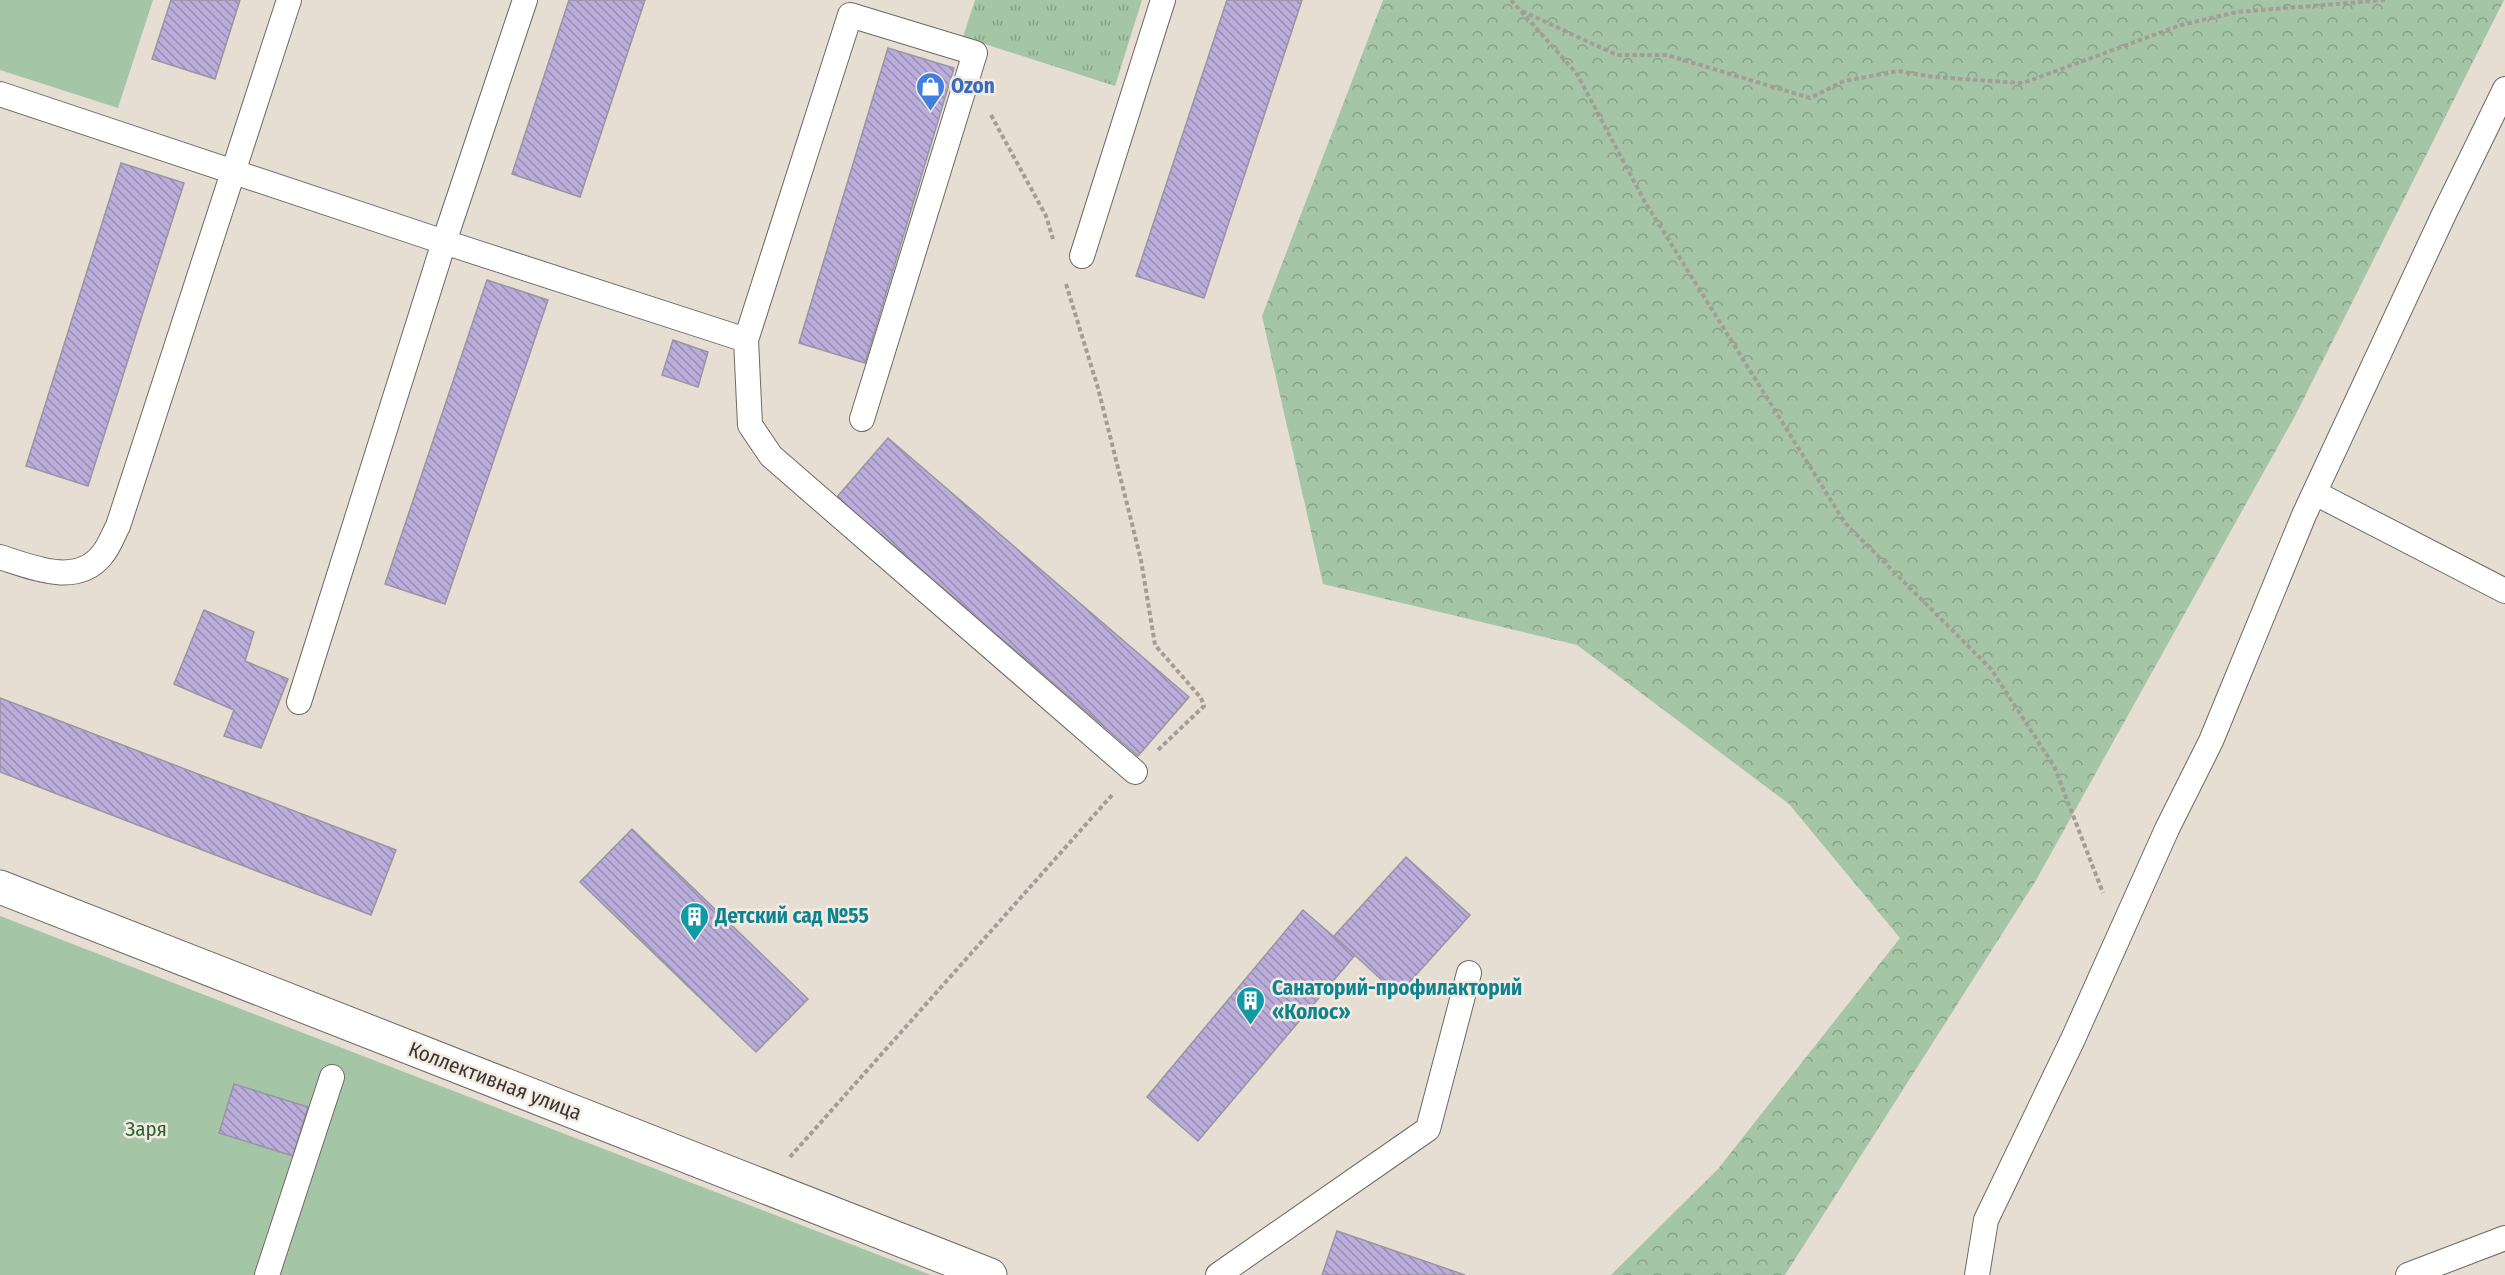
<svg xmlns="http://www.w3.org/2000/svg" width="2505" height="1275" font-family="'Fira Sans Condensed',sans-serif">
<defs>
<pattern id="forest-crowns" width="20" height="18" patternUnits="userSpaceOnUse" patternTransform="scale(1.5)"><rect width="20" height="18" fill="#a5c6a6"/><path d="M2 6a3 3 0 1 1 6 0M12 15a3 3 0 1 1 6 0" fill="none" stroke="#87a288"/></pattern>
<pattern id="park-tufts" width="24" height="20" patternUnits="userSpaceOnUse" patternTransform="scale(1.5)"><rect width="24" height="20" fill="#a5c6a6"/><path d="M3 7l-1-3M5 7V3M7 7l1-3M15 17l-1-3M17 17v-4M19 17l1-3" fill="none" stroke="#87a288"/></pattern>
<pattern id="building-back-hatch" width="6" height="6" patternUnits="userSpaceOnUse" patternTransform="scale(1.5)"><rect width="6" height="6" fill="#baacdb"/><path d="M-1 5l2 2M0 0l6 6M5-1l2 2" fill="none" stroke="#988db2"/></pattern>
</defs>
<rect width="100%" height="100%" fill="#e6ddd3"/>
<!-- green -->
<path fill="#a5c6a6" d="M0 0H153L118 108 0 70Z
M0 916 897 1262 931 1275H0Z"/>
<!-- forest -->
<path fill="url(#forest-crowns)" d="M1383 0H2504L2295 416 2035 882 1785 1275H1611L1718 1169 1900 938 1789 804 1577 645 1323 584 1262 316Z"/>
<!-- park -->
<path fill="url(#park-tufts)" d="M975 0H1142L1115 86 963 37Z"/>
<!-- building -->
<path fill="url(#building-back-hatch)" stroke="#9996a1" stroke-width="1.5" d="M171 0H240L215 79 152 59Z
M569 0H645L580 197 512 174Z
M1227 0H1302L1204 298 1136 276Z
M888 48 954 68 865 363 799 343Z
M121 163 184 183 88 486 26 466Z
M487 280 548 300 445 604 385 584Z
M673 340 708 352 698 387 662 375Z
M888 438 1189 697 1138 756 837 497Z
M204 610 254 632 245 661 288 679 261 748 224 736 234 710 174 684Z
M0 698 396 850 371 915 0 772Z
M632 829 808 999 756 1052 580 882Z
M1406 857 1470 915 1398 995 1334 936Z
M1303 910 1355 955 1198 1141 1147 1097Z
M234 1084 308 1107 293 1156 219 1133Z
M1337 1231 1465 1275H1322Z"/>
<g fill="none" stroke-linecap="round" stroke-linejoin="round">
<defs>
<path id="lane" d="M0 94 444 242 746 340 750 425 771 456 1135 772
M1082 256 1163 0
M746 340 850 15 975 53 862 419
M2315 493 2505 591
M0 557C31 567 77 587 102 555 109 547 113 535 118 526L289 0
M299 702 444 242 525 0
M267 1275 332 1077
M1218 1275 1428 1129 1469 973
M1977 1275 1986 1220 2073 1039 2167 829 2211 741 2304 515 2444 214 2505 89
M2408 1275 2505 1238"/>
<path id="street" d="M0 887 990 1275"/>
</defs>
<!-- lane casing -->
<use href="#lane" stroke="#716961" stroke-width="26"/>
<!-- street casing -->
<use href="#street" stroke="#716961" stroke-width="35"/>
<!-- path -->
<path stroke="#a49d96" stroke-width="4" stroke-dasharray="4.5 3" stroke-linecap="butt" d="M1511 0 1577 74 1645 202 1845 523 1991 669 2054 766 2103 893
M1522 11 1617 55H1667L1810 98 1844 81 1898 71 1934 77 2023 83 2181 25 2237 12 2385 0
M991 115 1046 216 1053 239
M1066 284 1098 388 1141 560 1155 645 1201 698 1204 706 1158 750
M790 1157 1112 795"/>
<!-- lane -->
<use href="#lane" stroke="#fff" stroke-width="24"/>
<!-- street -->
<use href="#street" stroke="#fff" stroke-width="33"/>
</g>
<!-- icons -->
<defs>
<symbol id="shop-pin" viewBox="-11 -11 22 30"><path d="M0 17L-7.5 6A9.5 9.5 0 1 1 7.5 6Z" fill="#3f7fe0" stroke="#f3eae1"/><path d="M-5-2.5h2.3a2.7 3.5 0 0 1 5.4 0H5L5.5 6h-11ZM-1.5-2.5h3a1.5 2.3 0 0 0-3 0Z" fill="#fff"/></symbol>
<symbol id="building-pin" viewBox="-11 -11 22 30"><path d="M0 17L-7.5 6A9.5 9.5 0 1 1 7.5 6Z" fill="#0f9aa8" stroke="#f3eae1"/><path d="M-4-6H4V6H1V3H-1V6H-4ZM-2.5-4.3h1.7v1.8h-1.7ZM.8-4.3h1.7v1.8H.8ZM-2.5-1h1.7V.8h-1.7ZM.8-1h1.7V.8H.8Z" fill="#fff"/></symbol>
</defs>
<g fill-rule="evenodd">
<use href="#shop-pin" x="914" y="70" width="33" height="45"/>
<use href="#building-pin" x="678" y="900" width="33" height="45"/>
<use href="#building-pin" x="1234" y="984" width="33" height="45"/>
</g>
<g text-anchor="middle" stroke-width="5" stroke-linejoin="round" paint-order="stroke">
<!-- shop labels -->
<g font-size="21" font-weight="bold" fill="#366cbe" stroke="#f3eae1" text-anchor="start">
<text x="951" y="93">Ozon</text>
</g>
<!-- culture labels -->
<g font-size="21" font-weight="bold" fill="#0d838f" stroke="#f3eae1" text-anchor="start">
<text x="715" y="923">Детский сад №55</text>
<text x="1272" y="995">Санаторий-профилакторий<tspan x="1272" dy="24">«Колос»</tspan></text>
</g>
<!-- street labels -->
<g font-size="21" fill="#393531" stroke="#f3eae1">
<text transform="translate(495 1081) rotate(21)" y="7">Коллективная улица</text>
</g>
<!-- park labels -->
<g font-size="21" fill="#2c6433" stroke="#f3eae1">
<text x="146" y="1136">Заря</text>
</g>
</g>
</svg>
